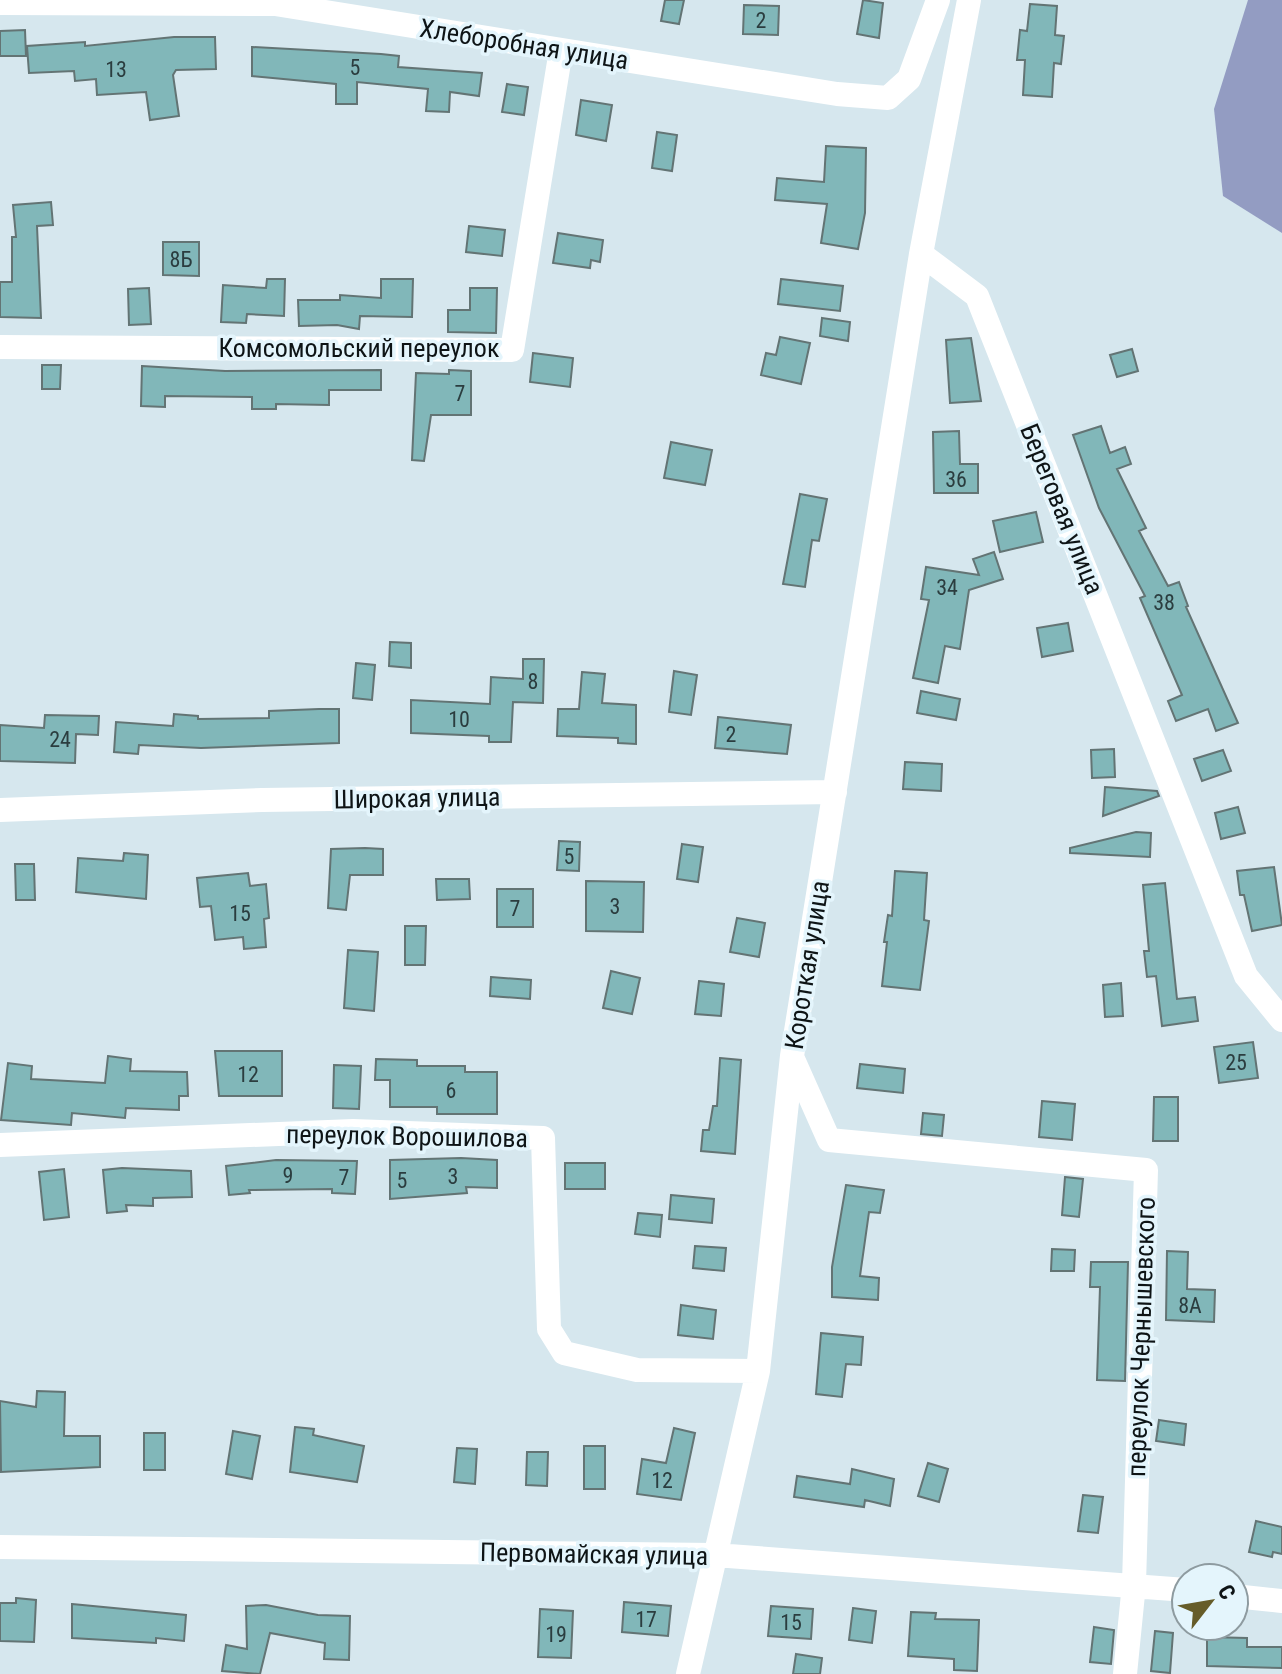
<svg xmlns="http://www.w3.org/2000/svg" width="1282" height="1674" font-family="'Roboto Condensed',sans-serif">
<rect width="100%" height="100%" fill="#d6e7ee"/>
<!-- water -->
<path fill="#939cc2" d="M1248 0H1282V233L1223 196 1214 109Z"/>
<!-- building -->
<path fill="#81b7b9" stroke="#637474" stroke-width="2" d="M665 0H684L679 24 661 21Z
M863 0 883 3 879 38 857 34Z
M1030 4 1057 6 1055 35 1064 36 1061 64 1054 63 1052 97 1023 95 1025 60H1017L1020 30 1027 31Z
M744 5 779 6 778 35 743 34Z
M25 30 26 56H0V31Z
M174 37H215L216 69 176 70 173 75 179 116 150 120 146 92 97 95 96 79 75 81 74 71 29 73 27 46 85 42V46Z
M252 47 381 54 399 56 398 67 482 73 479 96 450 92 449 112 426 111 428 89 357 82V104H336V84L252 76Z
M507 84 528 87 524 115 502 112Z
M581 100 612 105 606 141 576 135Z
M657 132 677 135 672 171 652 168Z
M826 146 866 148 865 213 858 249 821 243 827 204 775 200 777 178 824 182Z
M51 202 53 225 37 226 41 318 0 317V282H12V237H16L13 205Z
M469 226 505 230 502 256 466 252Z
M558 233 603 240 600 262 591 260 590 268 553 263Z
M163 242H199V276L163 275Z
M267 279H285L284 316 247 314 246 323 221 322 223 285 266 288Z
M381 279H413L412 317 360 316 359 329 337 325 299 326 298 300H340V295L381 298Z
M781 279 843 286 840 311 778 304Z
M149 288 151 324 129 325 128 289Z
M470 288H497L496 333 448 332V310H470Z
M822 318 850 322 848 341 820 336Z
M780 337 810 343 801 384 761 375 766 353 776 355Z
M971 338 981 401 950 403 946 340Z
M1132 349 1138 371 1117 377 1110 355Z
M533 353 573 358 570 387 530 382Z
M42 365H61L60 389H42Z
M142 366 225 371 381 370V390H329V405L276 404V409H252V397L165 396V407L141 406Z
M449 370 471 371V415H431L424 461 412 460 416 373 449 374Z
M1101 426 1110 453 1125 447 1131 464 1117 469 1146 528 1139 531 1168 586 1179 582 1188 606 1186 607 1238 723 1216 731 1208 709 1176 721 1168 701 1182 695 1140 598 1145 596 1099 508 1073 435Z
M959 431 960 464H978V493H934L933 432Z
M671 442 712 450 705 485 664 478Z
M800 494 827 499 819 541 812 540 805 587 783 584Z
M1036 512 1043 542 1000 552 993 521Z
M994 552 1003 579 969 590 960 649 945 646 938 683 913 678 929 600 921 599 926 567 979 575 973 559Z
M1068 623 1073 651 1042 657 1037 628Z
M390 642 411 643V668L389 666Z
M523 659H544L543 703 513 702 511 742H489V736L411 733V700L490 704 491 677 523 679Z
M356 663 375 665 372 700 353 698Z
M674 671 697 675 691 715 669 712Z
M582 672 605 674 602 703 636 705V744L618 743V738L557 736 558 709H579Z
M921 691 960 699 956 720 917 713Z
M319 709H339V743L201 748 139 745 138 754 114 752 116 722 173 726 174 714 198 716V719L269 718V711Z
M45 715 99 716 98 735 76 734 75 763 0 761V725L44 728Z
M718 717 791 725 787 754 715 748Z
M1114 749 1115 777 1092 778 1091 750Z
M1223 750 1231 771 1202 781 1194 759Z
M905 762 942 764 941 791 903 789Z
M1105 787 1157 791 1159 796 1103 816Z
M1238 807 1245 833 1221 839 1215 813Z
M1136 832 1151 833 1150 857 1070 853V848Z
M559 841 580 842 579 871 557 870Z
M682 844 703 847 698 882 677 879Z
M365 848 383 849V875H350L346 910 328 908 331 849Z
M124 853 148 855 146 899 76 892 78 858 123 861Z
M15 864H34L35 900H16Z
M1274 867 1282 925 1252 931 1244 895H1240L1237 871Z
M895 871 927 873 924 920 929 921 920 990 882 986 887 942H884L888 915 892 916Z
M248 873 250 886 266 884 269 918 264 919 266 947 244 949 243 937 215 940 211 906 200 907 197 878Z
M436 879H469L470 899 437 900Z
M586 881 644 882 643 932 586 931Z
M1165 883 1177 999 1195 997 1198 1021 1162 1026 1156 976 1147 977 1144 951H1149L1143 885Z
M497 889H533V927H497Z
M737 918 765 923 759 957 730 952Z
M405 926H426L425 965H405Z
M348 950 378 952 374 1011 344 1008Z
M611 971 640 978 632 1014 603 1008Z
M491 977 531 980 530 999 490 996Z
M699 981 724 984 721 1016 695 1014Z
M1121 983 1123 1016 1105 1017 1103 985Z
M1253 1042 1258 1078 1219 1083 1214 1047Z
M215 1051H282V1096H219Z
M108 1056 131 1059 130 1071 187 1072 188 1096H179V1110L126 1108 125 1118 72 1113 71 1125 1 1120 8 1063 32 1066 31 1079 105 1083Z
M720 1058 741 1060 735 1154 701 1151 703 1130H709L713 1106H717Z
M376 1059 417 1060V1066H465V1072H497V1114H437V1107H390V1080H375Z
M860 1064 905 1069 903 1093 857 1088Z
M334 1065 361 1066 359 1109 333 1108Z
M1154 1097H1178V1141H1153Z
M1042 1101 1075 1104 1072 1140 1039 1137Z
M923 1113 944 1115 942 1136 921 1134Z
M461 1158 497 1160V1188L466 1187 467 1193 390 1199V1160Z
M276 1160 357 1161 355 1194 332 1193V1189L249 1190 250 1193 229 1195 226 1166Z
M565 1163H605V1189H565Z
M122 1168 191 1171 192 1197 153 1198V1206L126 1205 127 1211 107 1213 103 1170Z
M64 1169 69 1217 44 1220 39 1172Z
M1065 1177 1083 1179 1079 1217 1062 1215Z
M846 1185 884 1190 880 1213 869 1212 860 1276 879 1278 878 1300 832 1297V1267Z
M671 1195 714 1199 712 1223 669 1219Z
M638 1213 662 1215 660 1237 635 1234Z
M695 1246 726 1248 724 1271 693 1268Z
M1052 1249 1075 1250 1074 1271H1051Z
M1167 1251 1188 1252 1187 1289 1215 1290 1214 1322 1166 1320Z
M1091 1262H1128L1125 1381 1097 1380 1100 1287H1090Z
M681 1305 716 1310 713 1339 678 1335Z
M821 1333 863 1337 861 1365 846 1364 842 1397 816 1394Z
M37 1391 65 1392 64 1436H100V1467L1 1472 0 1401 36 1407Z
M1159 1420 1186 1424 1184 1445 1156 1441Z
M295 1427 314 1429 313 1435 364 1446 357 1482 290 1472Z
M674 1428 695 1433 681 1500 637 1494 642 1459 666 1463Z
M233 1431 260 1436 252 1479 226 1474Z
M144 1433H165V1470H144Z
M584 1446H605V1489H584Z
M457 1448 477 1449 475 1484 454 1482Z
M527 1452H548L547 1486 526 1485Z
M928 1463 948 1469 939 1502 918 1496Z
M852 1469 894 1479 890 1506 865 1500 864 1507 794 1497 797 1476 850 1484Z
M1083 1495 1103 1497 1098 1533 1078 1531Z
M1256 1521 1282 1527V1554L1273 1552 1272 1557 1249 1552Z
M16 1598 36 1600 34 1642 0 1641V1603H16Z
M624 1602 671 1606 668 1636 622 1632Z
M72 1604 186 1615 184 1641 156 1638V1643L72 1638Z
M266 1605 318 1615 350 1616 349 1660 324 1659 325 1643 270 1633 260 1674 222 1671 226 1645 247 1649 246 1606Z
M771 1606 813 1609 811 1639 768 1636Z
M853 1608 876 1611 872 1643 849 1640Z
M540 1609 573 1611 571 1658 538 1657Z
M911 1612 936 1613 935 1619 979 1620 977 1671 954 1670V1659L908 1656Z
M1094 1627 1114 1630 1111 1664 1090 1662Z
M1155 1631 1173 1633 1170 1673 1151 1671Z
M1207 1637 1247 1638V1647H1282V1668L1207 1666Z
M796 1654 822 1658 820 1674H793Z"/>
<g fill="none" stroke-linecap="round" stroke-linejoin="round">
<!-- minor -->
<path stroke="#fff" stroke-width="24" d="M969 0 921 254 977 296 1246 976 1282 1020
M0 3 275 4 837 94 888 98 909 79 938 0
M0 347 512 350 561 50
M0 810 262 800 835 792
M793 1059 829 1140 1146 1170 1134 1584 1125 1674
M0 1145 353 1131 543 1138 549 1329 564 1353 637 1370 758 1371
M0 1547 715 1555 1186 1590
M1234 1596 1282 1601
M688 1674 758 1371 792 1056 921 254"/>
</g>
<g text-anchor="middle" stroke-width="7" stroke-linejoin="round" paint-order="stroke">
<!-- number labels -->
<g font-size="22" fill="#2b3d3f">
<text x="761" y="28">2</text>
<text x="355" y="75">5</text>
<text x="116" y="77">13</text>
<text x="181" y="267">8Б</text>
<text x="460" y="401">7</text>
<text x="956" y="487">36</text>
<text x="947" y="595">34</text>
<text x="1164" y="610">38</text>
<text x="533" y="689">8</text>
<text x="459" y="727">10</text>
<text x="731" y="742">2</text>
<text x="60" y="747">24</text>
<text x="569" y="864">5</text>
<text x="615" y="914">3</text>
<text x="515" y="916">7</text>
<text x="240" y="921">15</text>
<text x="1236" y="1070">25</text>
<text x="248" y="1082">12</text>
<text x="451" y="1098">6</text>
<text x="288" y="1183">9</text>
<text x="453" y="1184">3</text>
<text x="344" y="1185">7</text>
<text x="402" y="1188">5</text>
<text x="1190" y="1313">8А</text>
<text x="662" y="1488">12</text>
<text x="646" y="1627">17</text>
<text x="791" y="1630">15</text>
<text x="556" y="1642">19</text>
</g>
<!-- street labels -->
<g font-size="26" fill="#0e1416" stroke="#e4f5fc">
<text transform="translate(524 44) rotate(9)" y="9">Хлеборобная улица</text>
<text x="359" y="357">Комсомольский переулок</text>
<text transform="translate(1062 509) rotate(68)" y="9">Береговая улица</text>
<text transform="translate(417 798) rotate(-1)" y="9">Широкая улица</text>
<text transform="translate(807 965) rotate(-81)" y="9">Короткая улица</text>
<text transform="translate(407 1136) rotate(1)" y="9">переулок Ворошилова</text>
<text transform="translate(1141 1337) rotate(-88)" y="9">переулок Чернышевского</text>
<text transform="translate(594 1554) rotate(1)" y="9">Первомайская улица</text>
</g>
</g>
<!-- north arrow -->
<g transform="translate(1210 1602) rotate(59)"><circle r="38" fill="#e4f5fc" stroke="#8e9ba0" stroke-width="2"/>
<path d="M0-6L14 30L0 20L-14 30Z" fill="#665c29"/>
<text y="-12" font-size="22" font-weight="bold" text-anchor="middle" fill="#0e1416">С</text>
</g>
</svg>
